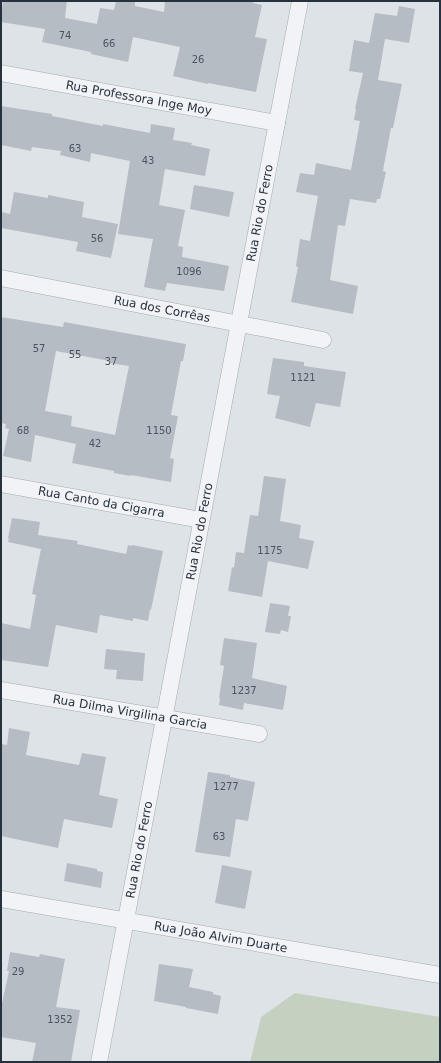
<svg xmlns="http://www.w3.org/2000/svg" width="441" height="1063" font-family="'DejaVu Sans',sans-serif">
<rect width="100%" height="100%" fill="#dee3e7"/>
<!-- green -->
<path fill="#c5d1c0" d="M295 993 440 1017V1062H250L261 1017Z"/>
<!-- building -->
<path fill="#b6bcc4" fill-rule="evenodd" d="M3 1H67L65 18 97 24 100 8 114 10 116 1H135V6L164 12 165 1H253V3L262 5 255 37 267 39 256 92 208 83V84L173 76 180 47 133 37 128 62 91 54V52L42 42 45 29 1 22V14Z
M399 6 415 9 409 43 385 39 378 80 402 84 393 128H391L384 165 383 171 386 172 380 199H377L376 203 350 199 345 226 338 225 330 280 358 286 353 314 291 302 298 267 296 266 300 239 310 241 318 196 296 192 300 173 314 175 316 163 351 170 360 121 354 120 356 109H355L363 73 349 71 354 40 369 43 375 13 397 16Z
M1 106 52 114V116L103 126V124L150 133 151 124 175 128 173 140 192 143 191 145 210 149 205 176 165 169 159 205 185 210 178 246 183 247 182 257 229 266 224 291 167 283 165 291 144 287 153 239 118 234 130 161 91 153 90 162 60 155 61 151 32 147 31 151 1 145Z
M194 185 234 192 229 217 190 209Z
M14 192 48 198V195L84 202 82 217 118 224 111 258 76 251 78 242 1 228V212L10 214Z
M1 317 63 327 64 322 186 344 183 361H181L171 415 178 416 170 458 174 459 171 482 131 475V476L114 473V471L72 463 76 444 35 435 31 462 3 456 9 429 5 428 6 424 1 423ZM56 351 110 361V363L129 366 115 435 71 426 72 416 45 411Z
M273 358 304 362V366L346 372 340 407 316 403 310 427 275 418 280 396 267 394Z
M264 476 286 479 280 521 301 525 299 538 314 541 308 569 268 561 262 597 228 591 232 567 234 568 236 552 244 553 250 515 258 516Z
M12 518 40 522 38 535 78 541 77 544 126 554 128 545 132 546V545L163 551 151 610 150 609 148 621 133 618V621L100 615 97 633 56 625 48 667 1 660V623L30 629 36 595 32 594 41 549 8 542 9 538H8Z
M270 603 290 606 288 616H291L288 632 281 630 280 634 265 632Z
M224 638 257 643 252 678 287 686 283 710 244 703 243 710 219 705 220 699 219 698 224 666 220 665Z
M106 649 145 653 143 681 116 679 117 670 104 669Z
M9 728 30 732 26 755 79 765 82 753 106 757 99 795 118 799 112 828 64 819 58 848 1 836V744L7 745Z
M208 772 230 775V777L255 782 248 821 236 819 230 857 195 852Z
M67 863 97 869V871L103 872 101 888 64 881Z
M222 865 252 871 245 909 215 903Z
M10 952 39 957 40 954 65 959 56 1007 80 1010 71 1062H32L36 1043 1 1037V1008L9 971H7Z
M159 964 193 969 189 987 213 992V994L221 996 218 1014 186 1008V1007L154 1001Z"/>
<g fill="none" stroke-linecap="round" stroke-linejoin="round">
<defs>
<g id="minor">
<path id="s1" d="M1 73 277 123"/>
<path id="s2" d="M1 278 323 340"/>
<path id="s3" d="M1 484 201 520"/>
<path id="s4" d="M1 690 259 734"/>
<path id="s5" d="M1 899 440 975"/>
<path id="s6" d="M99 1062 300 1"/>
</g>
</defs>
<!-- minor casing -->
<use href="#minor" stroke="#a4aab1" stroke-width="17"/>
<!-- minor -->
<use href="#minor" stroke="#f1f3f6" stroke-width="16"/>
</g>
<g text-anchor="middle" stroke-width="3.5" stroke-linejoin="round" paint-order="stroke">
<!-- number labels -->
<g font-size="10" fill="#4c5460">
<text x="65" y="39">74</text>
<text x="109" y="47">66</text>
<text x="198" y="63">26</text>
<text x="75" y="152">63</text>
<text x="148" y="164">43</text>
<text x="97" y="242">56</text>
<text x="189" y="275">1096</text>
<text x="39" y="352">57</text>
<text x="75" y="358">55</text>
<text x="111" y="365">37</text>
<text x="303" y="381">1121</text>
<text x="23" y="434">68</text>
<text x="159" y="434">1150</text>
<text x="95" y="447">42</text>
<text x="270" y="554">1175</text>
<text x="244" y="694">1237</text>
<text x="226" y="790">1277</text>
<text x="219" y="840">63</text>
<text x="18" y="975">29</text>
<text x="60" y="1023">1352</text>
</g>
<!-- street labels -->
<g font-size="12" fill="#28313e" stroke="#eef1f5">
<text dy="4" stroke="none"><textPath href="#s1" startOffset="140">Rua Professora Inge Moy</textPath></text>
<text dy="4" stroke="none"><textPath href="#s6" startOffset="864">Rua Rio do Ferro</textPath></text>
<text dy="4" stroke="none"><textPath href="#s2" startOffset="164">Rua dos Corrêas</textPath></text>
<text dy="4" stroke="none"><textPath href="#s3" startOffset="102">Rua Canto da Cigarra</textPath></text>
<text dy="4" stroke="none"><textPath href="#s6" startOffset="540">Rua Rio do Ferro</textPath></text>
<text dy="4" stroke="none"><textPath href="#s4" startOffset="131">Rua Dilma Virgilina Garcia</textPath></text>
<text dy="4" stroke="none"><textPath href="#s6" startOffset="216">Rua Rio do Ferro</textPath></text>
<text dy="4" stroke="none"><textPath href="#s5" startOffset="223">Rua João Alvim Duarte</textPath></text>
</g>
</g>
<!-- border -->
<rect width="441" height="1063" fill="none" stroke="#28313e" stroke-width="4"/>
</svg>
